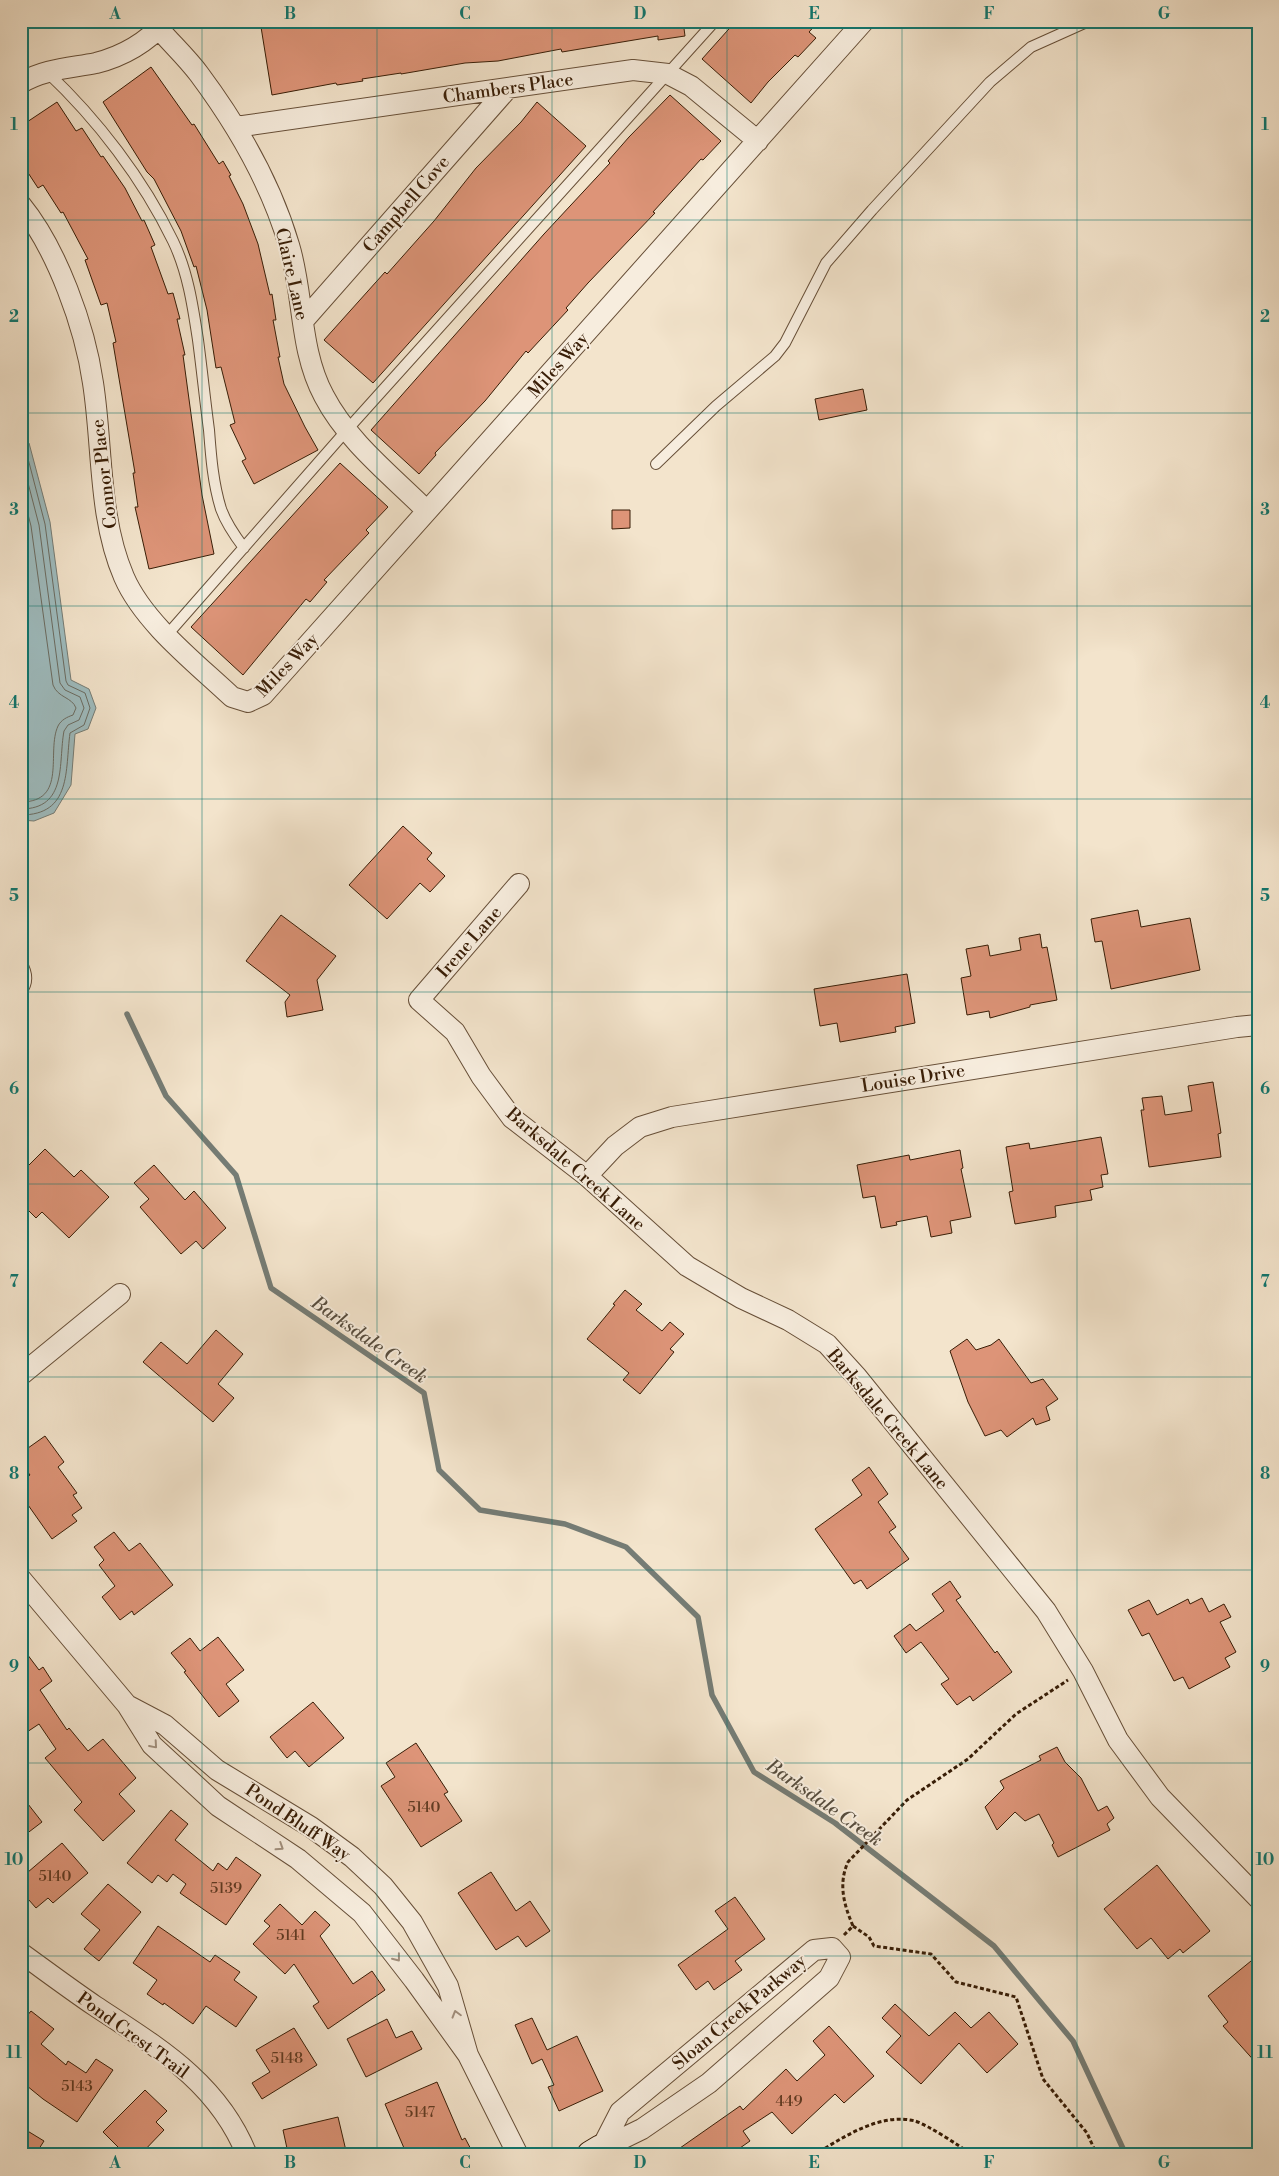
<svg xmlns="http://www.w3.org/2000/svg" width="1279" height="2176" font-family="'Libre Bodoni',serif">
<rect width="100%" height="100%" fill="#f3e4cc"/>
<filter id="stains"><feTurbulence type="fractalNoise" baseFrequency=".004" numOctaves="4"/><feColorMatrix values="0 0 0 0 .2 0 0 0 0 .09 0 0 0 0 .02 0 0 0 .5 -.17"/></filter>
<radialGradient id="worn" r=".72"><stop offset=".6" stop-color="#630" stop-opacity="0"/><stop offset="1" stop-color="#630" stop-opacity=".3"/></radialGradient>
<!-- water -->
<path fill="#9ebcbf" stroke="#757c75" d="M21 436 29 443 50 522 71 680 89 689 96 708 88 729 75 734 71 785 54 813 34 821 21 820Z"/>
<g fill="none" stroke-linecap="round" stroke-linejoin="round">
<!-- shore -->
<path stroke="#6b6c62" stroke-width="1" d="M21 442 25 447 45 524 66 681 68 685 85 693 90 708 84 725 70 733C65 770 72 815 21 815
M21 456 39 525 60 683 65 690 80 697 84 708 79 720 68 725 64 731C58 763 68 809 21 809
M21 487 31 526 53 685C58 698 72 697 76 708L73 715C67 717 61 720 58 726 46 752 68 802 21 802"/>
<!-- stream -->
<path stroke="#757c75" stroke-width="5.5" d="M127 1014 166 1096 236 1175 271 1288 424 1393 439 1470 480 1510 565 1524 626 1547 698 1617 712 1695 754 1772 835 1823 994 1946 1073 2041 1126 2155"/>
</g>
<!-- building -->
<path fill="#dd9478" stroke="#381d06" d="M301 21H683L685 36 658 40V36L562 52 561 49 498 61 465 63 401 74V73L362 79 363 81 337 85 336 83 272 95 261 27Z
M736 21H819L809 32 816 38 798 57 795 55 768 82 751 103 702 59Z
M151 67 192 125 194 124 219 164 223 161 231 175 229 176 243 204 258 244 270 295 272 294 276 320H273L280 357H278L284 384 305 427 318 450 254 484 242 461 246 459 230 425 235 423 221 367 216 368 207 310 196 266 194 267 181 231 154 179 147 172 103 102Z
M670 95 721 141 703 160 701 159 653 212 655 213 588 283 566 308 568 310 528 353 526 351 485 401 435 453 436 455 419 474 371 430 544 234 610 163 608 161 629 137Z
M57 102 76 131 82 128 101 157 103 156 125 188 142 221 144 220 155 245 151 247 168 294 173 293 180 319H177L185 355H183L202 495 214 554 149 569 135 507H138L133 473H135L113 343 116 342 107 303 101 305 85 260 88 259 63 212 61 213 43 185 38 188 21 162V126Z
M537 102 586 146 373 383 324 340 385 272 387 274 434 221 476 168 521 122Z
M863 389 867 410 819 420 815 399Z
M340 463 388 507 366 530 369 533 324 580 327 582 310 602 306 599 243 675 191 627Z
M612 510H630V528L612 529Z
M403 826 432 853 427 859 445 876 430 892 420 883 387 919 349 885Z
M1138 910 1141 927 1190 918 1200 970 1111 989 1102 941 1095 942 1091 919Z
M281 915 336 956 317 980 323 1010 287 1017 285 1002 290 995 246 961Z
M1040 934 1042 948 1047 947 1057 1000 1030 1005V1007L990 1018 989 1011 967 1015 961 978 971 976 966 949 988 945 990 956 1021 950 1019 938Z
M907 974 915 1023 895 1027 896 1032 840 1042 837 1023 820 1026 814 989Z
M1213 1082 1221 1133 1218 1134 1221 1157 1149 1167 1141 1110H1144L1142 1098 1162 1096 1165 1115 1192 1111 1188 1086Z
M1101 1137 1108 1174 1101 1175 1103 1187 1090 1190 1092 1200 1055 1206 1056 1217 1015 1224 1009 1192 1013 1191 1006 1147 1029 1143 1030 1149Z
M45 1149 74 1177 81 1170 109 1197 69 1238 42 1212 36 1218 21 1203V1173Z
M960 1150 963 1168 961 1169 971 1217 950 1221 952 1233 931 1237 927 1216 896 1222 897 1225 881 1228 875 1196 863 1198 857 1165 909 1155 910 1160Z
M154 1165 185 1200 194 1191 226 1228 203 1249 196 1241 181 1254 140 1207 149 1199 134 1183Z
M625 1290 642 1304 636 1310 662 1331 670 1322 684 1334 670 1349 674 1352 640 1394 623 1380 629 1373 587 1339 615 1305 613 1304Z
M216 1330 243 1354 218 1384 234 1398 213 1422 143 1362 161 1342 187 1364Z
M967 1339 976 1350 991 1345 999 1339 1031 1383 1043 1379 1058 1399 1046 1407 1050 1420 1036 1425 1033 1418 1007 1437 1001 1430 985 1436 968 1402 950 1351Z
M45 1436 64 1462 58 1467 77 1493 73 1495 82 1508 72 1515 77 1521 52 1539 21 1495V1481L30 1475 21 1463V1453Z
M869 1467 888 1494 878 1502 896 1527 889 1532 909 1559 867 1589 861 1580 854 1584 815 1529 862 1495 852 1480Z
M114 1532 129 1551 140 1543 173 1585 134 1615 132 1611 120 1620 102 1597 115 1586 99 1565 104 1560 94 1547Z
M950 1581 961 1597 956 1600 995 1653 997 1651 1012 1672 973 1701 970 1696 957 1705 941 1684 949 1679 921 1642 906 1653 894 1636 910 1624 916 1631 944 1611 932 1594Z
M1202 1598 1209 1612 1224 1604 1231 1617 1220 1622 1236 1652 1225 1658 1230 1667 1189 1689 1183 1677 1174 1681 1149 1633 1142 1636 1128 1610 1149 1600 1157 1615 1188 1599 1190 1604Z
M218 1637 244 1670 226 1684 239 1701 219 1717 184 1672 186 1671 171 1653 190 1638 200 1651Z
M21 1646 39 1670 43 1667 52 1681 40 1690 67 1730 69 1728 88 1751 103 1739 136 1778 119 1794 135 1811 103 1841 74 1810 82 1802 45 1758 56 1749 39 1724 21 1736Z
M313 1702 344 1738 309 1767 295 1751 287 1758 270 1737Z
M416 1743 448 1792 444 1794 462 1821 421 1847 381 1786 395 1777 386 1763Z
M1057 1747 1065 1762 1081 1778 1098 1811 1107 1806 1114 1818 1107 1824 1110 1830 1058 1857 1052 1845 1054 1843 1039 1814 1025 1821 1015 1812 997 1830 985 1807 1004 1788 1000 1781 1041 1760 1039 1756Z
M21 1795 42 1822 21 1838Z
M171 1810 188 1824 175 1840 213 1871 218 1863 227 1870 236 1857 261 1875 226 1925 180 1893 186 1884 173 1874 167 1882 158 1875 152 1883 127 1863Z
M62 1843 88 1873 53 1903 48 1898 36 1908 21 1891V1878Z
M1157 1865 1210 1931 1183 1953 1180 1949 1168 1959 1151 1938 1137 1949 1104 1909Z
M491 1872 516 1911 530 1901 550 1931 526 1947 518 1936 496 1950 458 1893Z
M108 1884 141 1912 99 1961 84 1949 100 1930 81 1914Z
M735 1897 765 1939 735 1961 742 1970 714 1990 708 1981 696 1990 678 1965 728 1929 715 1911Z
M280 1904 302 1925 315 1911 330 1925 320 1936 353 1984 372 1971 385 1990 328 2029 313 2006 319 2002 294 1964 285 1974 253 1944 270 1926 264 1921Z
M158 1926 210 1962 215 1955 240 1972 234 1980 257 1997 236 2027 206 2006 193 2024 164 2003 163 2005 147 1994 157 1980 133 1963Z
M1251 1961 1258 1969V2065L1223 2026 1228 2022 1208 1996Z
M895 2004 929 2036 955 2012 971 2028 989 2012 1018 2044 987 2073 959 2043 921 2084 886 2052 901 2036 882 2018Z
M31 2011 54 2029 41 2044 66 2065 68 2061 86 2073 96 2059 113 2070 77 2122 43 2099 21 2081V2023Z
M532 2018 547 2050 577 2036 603 2091 559 2111 548 2087 554 2085 542 2059 532 2064 515 2025Z
M387 2019 396 2038 412 2031 422 2049 366 2077 347 2039Z
M829 2026 874 2076 844 2103 835 2094 792 2134 772 2112 743 2131 750 2141 730 2155H670L740 2106 743 2110 786 2069 797 2081 825 2055 813 2041Z
M294 2028 317 2065 262 2099 252 2083 270 2072 256 2050Z
M437 2082 462 2140 465 2138 474 2155H407L385 2104Z
M145 2090 167 2111 156 2122 164 2130 140 2155H126L103 2132Z
M338 2117 347 2155H305L303 2149 288 2153 283 2130Z
M21 2127 44 2141 35 2155H21Z"/>
<g fill="none" stroke-linecap="round" stroke-linejoin="round">
<defs>
<path id="lane" d="M47 72C97 119 143 179 173 241 188 272 193 307 198 340 202 370 205 400 209 430 211 457 213 483 221 509 226 523 235 536 244 548
M656 464 716 406 775 356 785 343 826 263 872 210 990 82 1031 47 1089 21
M167 635 346 431 715 21
M21 962C27 972 29 982 21 992"/>
<path id="street" d="M159 29C172 44 187 58 199 74 237 125 271 184 289 245 304 294 299 350 324 396 348 442 391 475 427 511
M21 83C44 69 71 68 96 63 124 56 147 42 166 21
M236 127 633 70 668 74 691 86 758 141
M21 205C57 249 85 327 93 383 103 447 98 517 124 577 144 623 196 663 232 697L248 702 263 695 864 21
M304 320 508 88
M519 884 419 1000 455 1032 481 1076 512 1118 587 1176 687 1266 741 1298 788 1320 827 1344 857 1377 1046 1611 1083 1671 1118 1740 1160 1797 1258 1898
M587 1176 615 1146 640 1127 672 1117 1237 1027 1258 1025
M21 1375 120 1294
M21 1579 127 1705 152 1745 218 1806 298 1859 362 1913 414 1980 468 2055 448 1986 412 1922 383 1886 352 1857 311 1827 217 1770 165 1725 127 1705
M832 1948 840 1957 829 1978 709 2083 642 2129 601 2149 620 2112 814 1950Z
M21 1953C46 1971 70 1989 95 2006 157 2047 218 2082 247 2155
M468 2055 518 2155"/>
<path id="secondary" d="M591 2155 601 2149"/>
</defs>
<!-- lane casing -->
<use href="#lane" stroke="#674f38" stroke-width="12"/>
<!-- street casing -->
<use href="#street" stroke="#674f38" stroke-width="22"/>
<!-- secondary casing -->
<use href="#secondary" stroke="#381d06" stroke-width="30"/>
<!-- path -->
<path stroke="#381d06" stroke-width="3" stroke-dasharray="4 2.5" stroke-linecap="butt" d="M853 1926 869 1937 874 1946 931 1954 956 1982 1016 1997 1043 2079 1087 2133 1097 2155
M844 1935 853 1926C844 1905 838 1884 848 1862L907 1800 968 1759 1016 1714 1068 1680
M814 2155C842 2138 880 2112 915 2121 928 2125 960 2146 972 2155"/>
<!-- lane -->
<use href="#lane" stroke="#f7edde" stroke-width="10"/>
<!-- street -->
<use href="#street" stroke="#f7edde" stroke-width="20"/>
<!-- secondary -->
<use href="#secondary" stroke="#f7edde" stroke-width="28"/>
</g>
<!-- one-way arrows -->
<defs><path id="oneway-chevron" d="M-2-3.5L2.5 0L-2 3.5" fill="none" stroke-width="1.6" stroke-linecap="round" stroke-linejoin="round" transform="scale(1.25)"/></defs>
<g stroke="#a18f7d">
<use href="#oneway-chevron" transform="translate(154 1745) rotate(49)"/>
<use href="#oneway-chevron" transform="translate(280 1847) rotate(33)"/>
<use href="#oneway-chevron" transform="translate(397 1958) rotate(52)"/>
<use href="#oneway-chevron" transform="translate(456 2014) rotate(-106)"/>
</g>
<!-- grid -->
<path fill="none" stroke="#0f766e" stroke-width="1" stroke-opacity="0.55" d="M202 21V2155M377 21V2155M552 21V2155M727 21V2155M902 21V2155M1077 21V2155M21 220H1258M21 413H1258M21 606H1258M21 799H1258M21 992H1258M21 1184H1258M21 1377H1258M21 1570H1258M21 1763H1258M21 1956H1258"/>
<g text-anchor="middle" stroke-width="4" stroke-linejoin="round" paint-order="stroke">
<!-- number labels -->
<g font-size="15" fill="#613b22">
<text x="424" y="1812">5140</text>
<text x="55" y="1881">5140</text>
<text x="226" y="1893">5139</text>
<text x="291" y="1940">5141</text>
<text x="287" y="2063">5148</text>
<text x="77" y="2091">5143</text>
<text x="789" y="2106">449</text>
<text x="420" y="2117">5147</text>
</g>
<!-- street labels -->
<g font-size="18" fill="#381d06" stroke="#f7edde">
<text transform="translate(508 88) rotate(-8)" y="6">Chambers Place</text>
<text transform="translate(406 204) rotate(-49)" y="6">Campbell Cove</text>
<text transform="translate(292 274) rotate(77)" y="6">Claire Lane</text>
<text transform="translate(558 365) rotate(-48)" y="6">Miles Way</text>
<text transform="translate(104 474) rotate(-97)" y="6">Connor Place</text>
<text transform="translate(287 665) rotate(-46)" y="6">Miles Way</text>
<text transform="translate(469 942) rotate(-49)" y="6">Irene Lane</text>
<text transform="translate(913 1078) rotate(-9)" y="6">Louise Drive</text>
<text transform="translate(576 1169) rotate(41)" y="6">Barksdale Creek Lane</text>
<text transform="translate(888 1419) rotate(50)" y="6">Barksdale Creek Lane</text>
<text transform="translate(298 1822) rotate(34)" y="6">Pond Bluff Way</text>
<text transform="translate(739 2012) rotate(-40)" y="6">Sloan Creek Parkway</text>
<text transform="translate(133 2035) rotate(36)" y="6">Pond Crest Trail</text>
</g>
<!-- water labels -->
<g font-size="19" font-style="italic" fill="#574d3e" stroke="#f7edde">
<text transform="translate(370 1339) rotate(35)" y="7">Barksdale Creek</text>
<text transform="translate(825 1802) rotate(35)" y="7">Barksdale Creek</text>
</g>
</g>
<!-- margin -->
<rect width="1279" height="2176" fill="none" stroke="#f3e4cc" stroke-width="55"/>
<rect x="28" y="28" width="1224" height="2120" fill="none" stroke="#0f766e" stroke-width="2"/>
<g font-size="16" text-anchor="middle" font-weight="bold" fill="#0f766e">
<text x="115" y="19">A</text>
<text x="290" y="19">B</text>
<text x="465" y="19">C</text>
<text x="640" y="19">D</text>
<text x="814" y="19">E</text>
<text x="989" y="19">F</text>
<text x="1164" y="19">G</text>
<text x="14" y="130">1</text>
<text x="1265" y="130">1</text>
<text x="14" y="322">2</text>
<text x="1265" y="322">2</text>
<text x="14" y="515">3</text>
<text x="1265" y="515">3</text>
<text x="14" y="708">4</text>
<text x="1265" y="708">4</text>
<text x="14" y="901">5</text>
<text x="1265" y="901">5</text>
<text x="14" y="1094">6</text>
<text x="1265" y="1094">6</text>
<text x="14" y="1287">7</text>
<text x="1265" y="1287">7</text>
<text x="14" y="1479">8</text>
<text x="1265" y="1479">8</text>
<text x="14" y="1672">9</text>
<text x="1265" y="1672">9</text>
<text x="14" y="1865">10</text>
<text x="1265" y="1865">10</text>
<text x="14" y="2058">11</text>
<text x="1265" y="2058">11</text>
<text x="115" y="2168">A</text>
<text x="290" y="2168">B</text>
<text x="465" y="2168">C</text>
<text x="640" y="2168">D</text>
<text x="814" y="2168">E</text>
<text x="989" y="2168">F</text>
<text x="1164" y="2168">G</text>
</g>
<rect width="100%" height="100%" filter="url(#stains)"/>
<rect width="100%" height="100%" fill="url(#worn)"/>
</svg>
